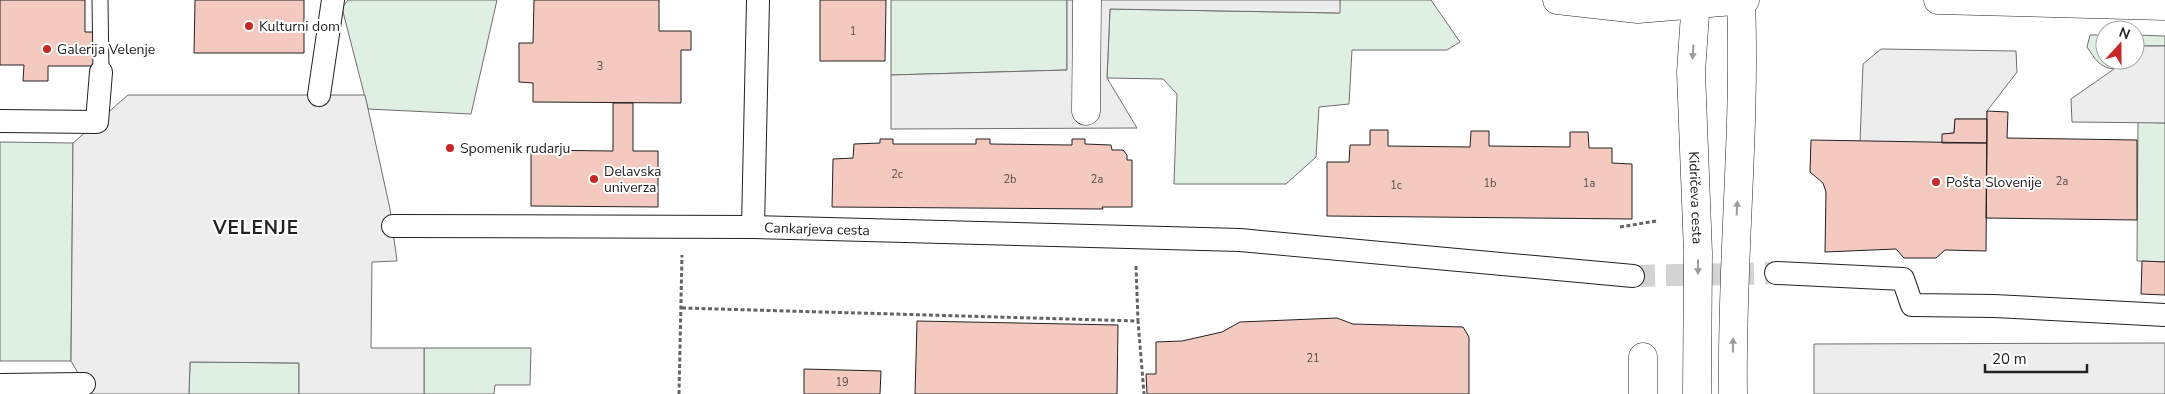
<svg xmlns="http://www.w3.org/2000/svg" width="2165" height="394" font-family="'Nunito Sans',sans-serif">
<rect width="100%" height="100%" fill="#fff"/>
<!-- green -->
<path fill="#e0efe3" stroke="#6f6f6f" d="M348 0H497L471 114 368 109 342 8Z
M891 0H1067V70L891 75Z
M1340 0H1431L1460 42 1447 50H1352L1349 104 1319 107 1316 157 1286 184H1174L1177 94 1163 79 1107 78 1110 9 1339 13Z
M2090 35H2105V60H2115L2114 69C2100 68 2095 59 2087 47Z
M2135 35 2165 36V46H2135Z
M2138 122 2165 123V262L2137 261Z
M0 142 73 143 71 361H0Z
M424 348H531L530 385H495L494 394H424Z
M190 362 299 363V394H189Z"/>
<!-- parking -->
<path fill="#ededed" stroke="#6f6f6f" d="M1067 0H1340V13L1110 9 1107 78 1137 128 891 129V75L1067 70Z
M2135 46H2165V123L2072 122 2071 99 2114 69 2115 60H2135Z
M1881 49 2016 51 2017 72 1987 111V119H1955L1954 133 1943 134 1942 143 1860 142 1863 64Z
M128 95H365L390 209 397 261 372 262 371 348H424V394H299V363L190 362 189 394H90L71 361 73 143Z
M2165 343V394H1814V344Z"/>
<!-- building -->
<path fill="#f3c9c0" stroke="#222" d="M0 0H85V32H94V66H48V81H23L24 65H0Z
M195 0H304V53H194Z
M534 0H659V31H691V50H681V103L533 102V83L519 82V43H533Z
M820 0H886L885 61H820Z
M613 103H633V151H658V207L531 206V150L613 151Z
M1987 111 2008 112 2007 138 2137 140V220L1986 218Z
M1955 119H1987V143H1942V134L1954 133Z
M1370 130H1388V146L1470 147 1471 131H1489V146L1570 147V132H1588L1589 148H1612V163L1632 164V219L1327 216V162H1349L1350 145H1370Z
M880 139H893V144H976V139H990V144L1072 145V139H1085V144L1111 145 1112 150H1123L1127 155V160H1132V207H1102L1103 209 832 207 833 159 853 158 854 144 880 143Z
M1811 140 1987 143 1986 251 1945 250 1936 258H1904L1896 249 1825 252 1826 192 1823 183 1810 172Z
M2142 261 2165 262V295L2141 294Z
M1337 318 1353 324 1463 327 1469 337V394H1147L1146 374H1156V342L1182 341 1222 332 1240 322Z
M917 321 1118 325 1117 394H915Z
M804 369 881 371 880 394H804Z"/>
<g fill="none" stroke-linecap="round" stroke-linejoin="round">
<!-- pedestrian-tunnel -->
<path stroke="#d3d3d3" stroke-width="22" stroke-dasharray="22 11" stroke-linecap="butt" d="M1633 276 1776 273"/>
<defs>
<path id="service" d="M100 0 101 72"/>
<g id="pedestrian">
<path d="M319 95 333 0"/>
<path d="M0 121 97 122 101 72"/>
<path id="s1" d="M393 226 753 227 1240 240 1633 276"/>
<path d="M753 227 758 0"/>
<path d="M1776 273 1903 279 1912 305 1994 306 2165 315"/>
<path d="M0 385 84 384"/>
</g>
<path id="minor" d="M1557 0 1638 9 1745 0
M1938 0 2165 6
M1086 111 1087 0
M1643 357V394"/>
<g id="secondary">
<path id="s2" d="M1696 0 1691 72 1698 253 1697 394"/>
<path d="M1733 394C1731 262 1746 131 1741 0"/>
</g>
</defs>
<!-- service casing -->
<use href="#service" stroke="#222" stroke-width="17"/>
<!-- pedestrian casing -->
<use href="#pedestrian" stroke="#222" stroke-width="24"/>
<!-- minor casing -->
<use href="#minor" stroke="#222" stroke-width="29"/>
<!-- secondary casing -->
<use href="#secondary" stroke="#222" stroke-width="29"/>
<!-- path -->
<path stroke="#646464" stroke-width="3" stroke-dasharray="4 2.5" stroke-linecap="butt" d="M1620 227 1656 221
M1136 266 1138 321
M682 308 1138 321 1144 394
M679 394 682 255"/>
<!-- service -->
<use href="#service" stroke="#fff" stroke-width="15"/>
<!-- pedestrian -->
<use href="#pedestrian" stroke="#fff" stroke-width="22"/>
<!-- minor -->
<use href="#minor" stroke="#fff" stroke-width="28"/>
<!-- secondary -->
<use href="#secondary" stroke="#fff" stroke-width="28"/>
</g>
<!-- one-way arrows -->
<defs><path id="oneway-solid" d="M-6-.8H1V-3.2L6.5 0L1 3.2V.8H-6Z" transform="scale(1.25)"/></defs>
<g fill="#9c9c9c">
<use href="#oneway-solid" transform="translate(1693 52) rotate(94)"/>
<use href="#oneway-solid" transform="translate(1737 208) rotate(-87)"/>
<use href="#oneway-solid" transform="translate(1698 267) rotate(90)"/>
<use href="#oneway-solid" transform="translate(1733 345) rotate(-89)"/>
</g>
<!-- markers -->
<g fill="#c62828" stroke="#fff" stroke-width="2">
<circle cx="249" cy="26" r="5"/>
<circle cx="47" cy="49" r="5"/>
<circle cx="450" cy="148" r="5"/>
<circle cx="594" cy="179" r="5"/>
<circle cx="1936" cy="182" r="5"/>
</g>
<g text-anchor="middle" stroke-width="4" stroke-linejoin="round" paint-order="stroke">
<!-- number labels -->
<g font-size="11" fill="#564c4a">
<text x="853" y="35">1</text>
<text x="600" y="70">3</text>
<text x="897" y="178">2c</text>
<text x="1010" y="183">2b</text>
<text x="1097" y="183">2a</text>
<text x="2062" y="185">2a</text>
<text x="1490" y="187">1b</text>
<text x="1589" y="187">1a</text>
<text x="1396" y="189">1c</text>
<text x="1313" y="362">21</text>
<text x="842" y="386">19</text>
</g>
<!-- poi labels -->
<g font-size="14" fill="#222" stroke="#fff" text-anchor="start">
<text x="259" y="31">Kulturni dom</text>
<text x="57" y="54">Galerija Velenje</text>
<text x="460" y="153">Spomenik rudarju</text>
<text x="604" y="176">Delavska<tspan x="604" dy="16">univerza</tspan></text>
<text x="1946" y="187">Pošta Slovenije</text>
</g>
<!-- street labels -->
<g font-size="14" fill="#222" stroke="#fff">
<text dy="5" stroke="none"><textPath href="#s2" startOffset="198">Kidričeva cesta</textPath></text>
<text dy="5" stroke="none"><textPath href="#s1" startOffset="424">Cankarjeva cesta</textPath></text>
</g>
<!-- district labels -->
<g font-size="19" font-weight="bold" letter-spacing="1" fill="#222" stroke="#fff">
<text x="256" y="234">VELENJE</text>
</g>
</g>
<!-- north arrow -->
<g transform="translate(2120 45) rotate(21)"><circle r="24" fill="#ffffff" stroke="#a7a7a7"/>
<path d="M0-4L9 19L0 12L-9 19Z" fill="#c62828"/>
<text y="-8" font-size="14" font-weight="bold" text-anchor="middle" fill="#222222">N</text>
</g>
<!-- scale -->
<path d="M1985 364v8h102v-8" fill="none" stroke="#222222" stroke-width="2.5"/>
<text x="1992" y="364" font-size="15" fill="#222222" stroke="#ffffff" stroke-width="4" paint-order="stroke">20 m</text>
</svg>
